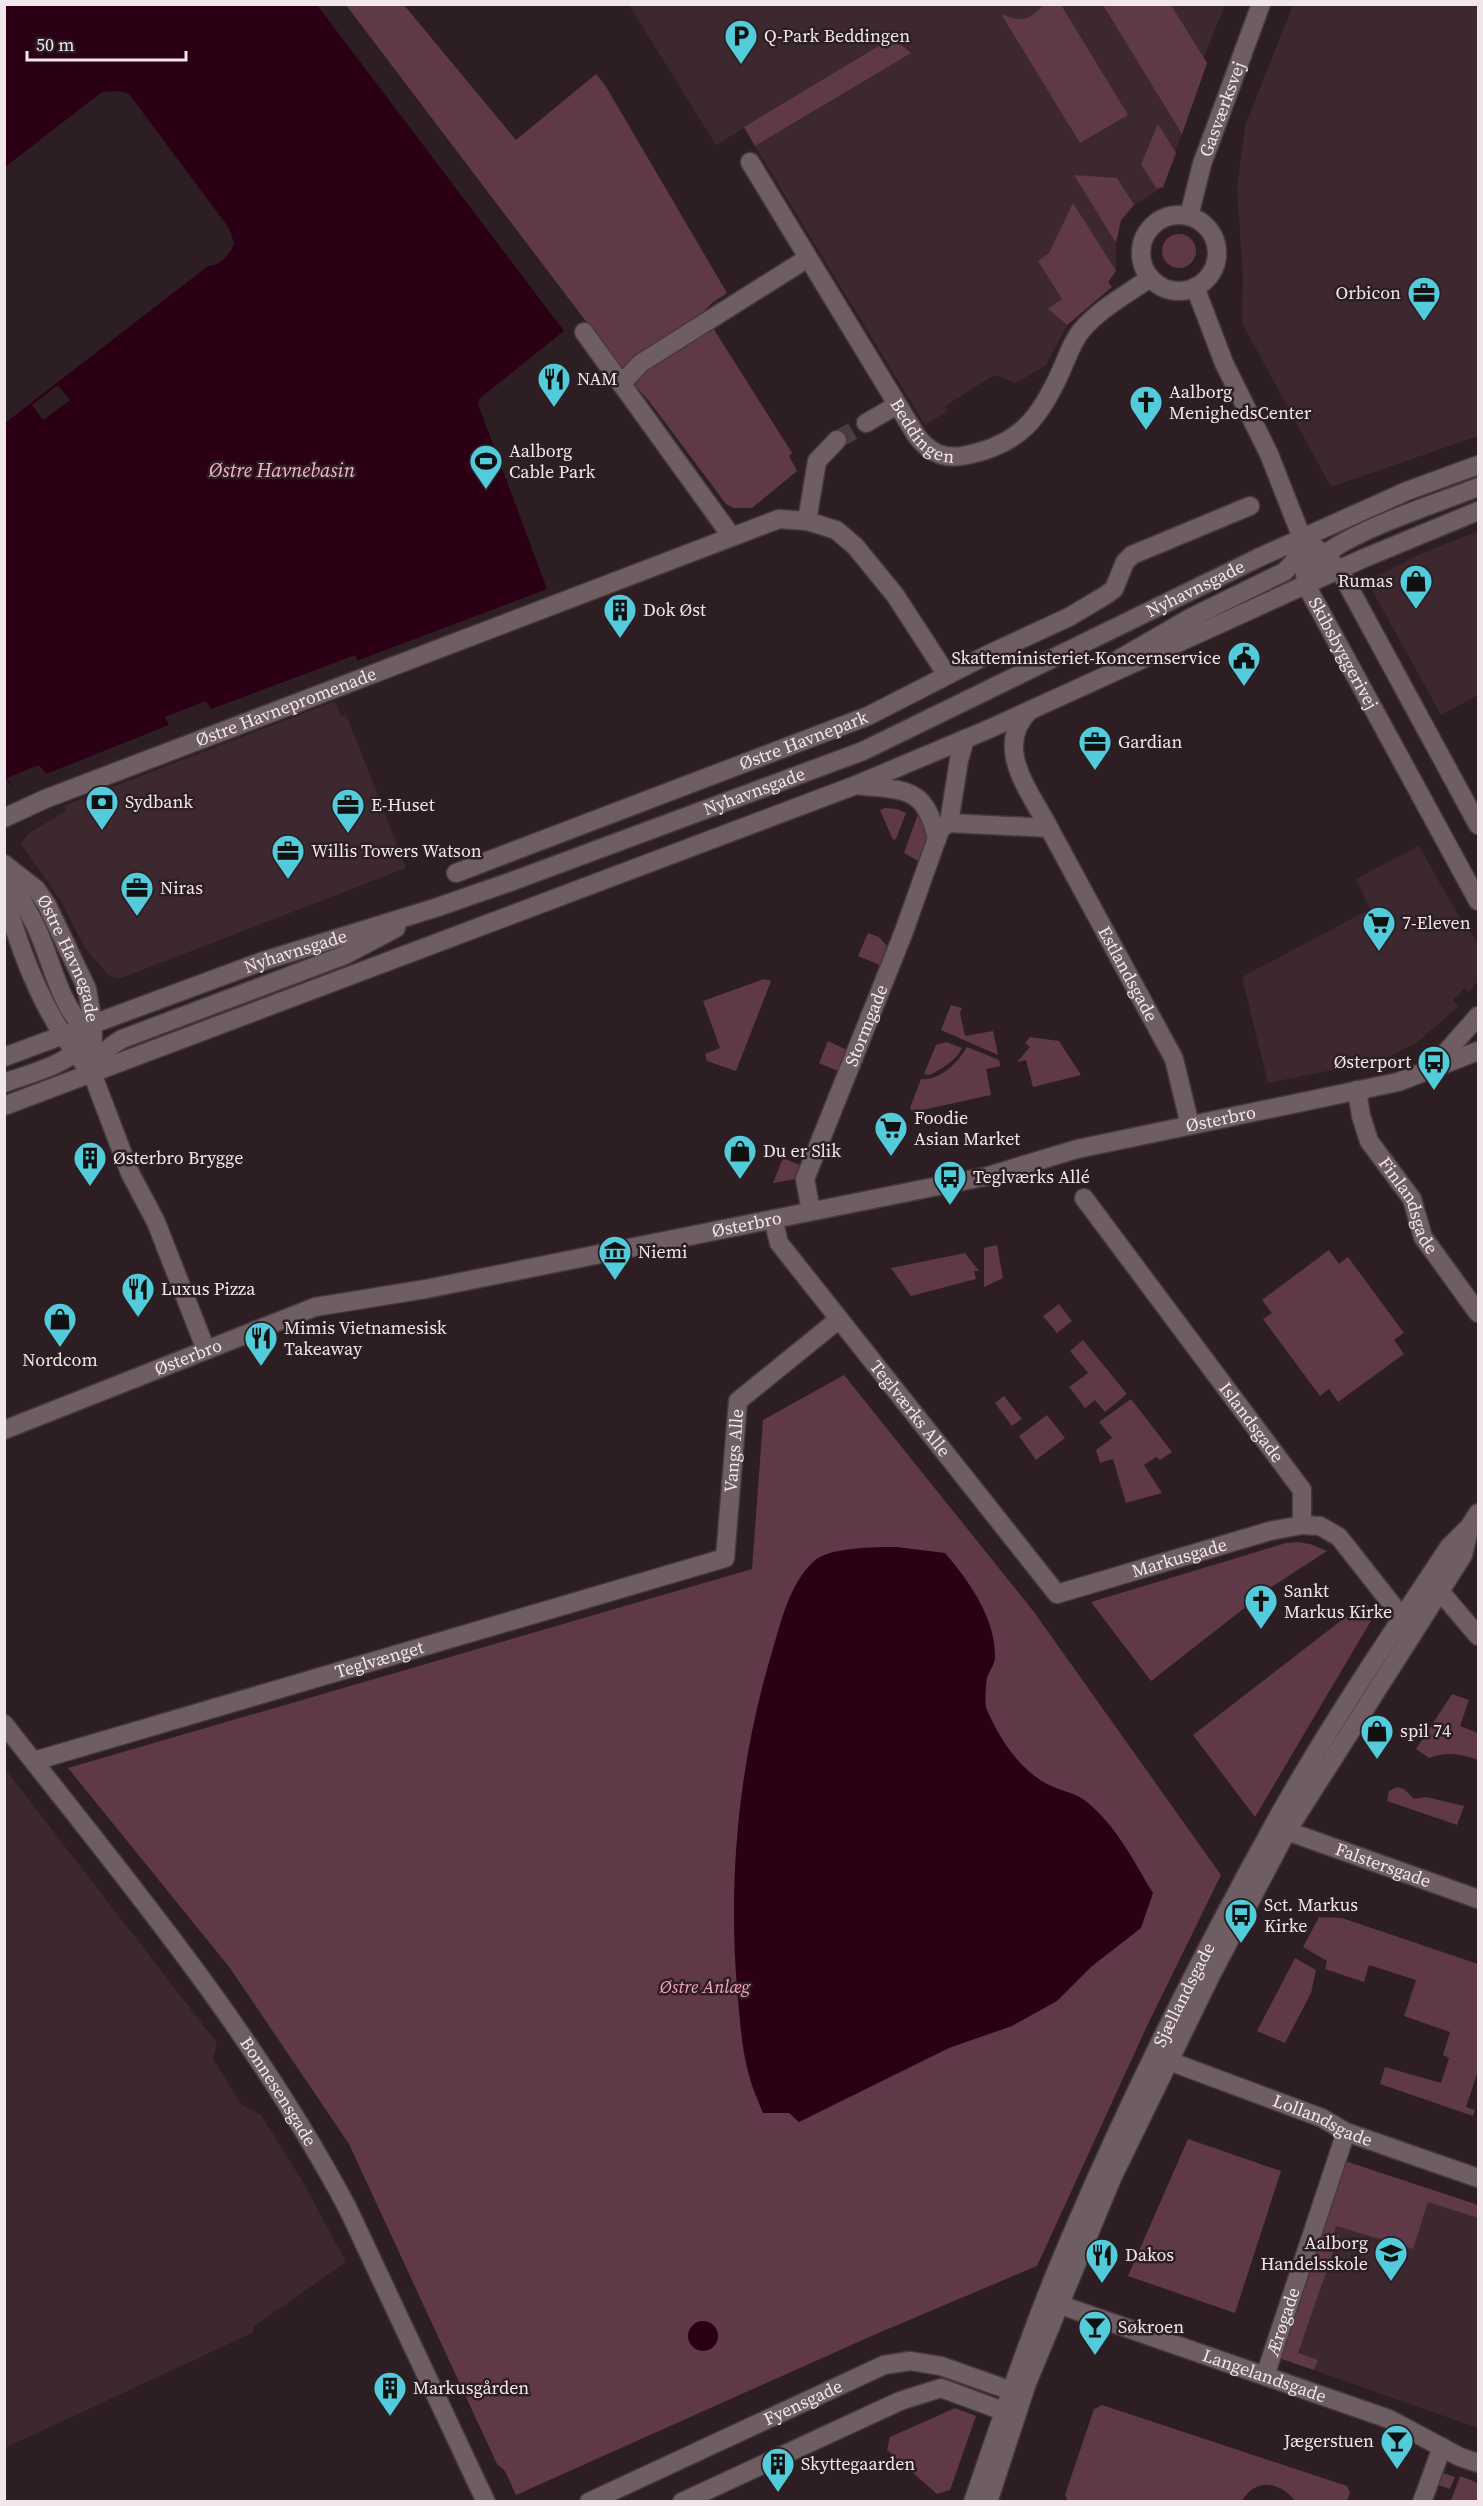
<svg xmlns="http://www.w3.org/2000/svg" width="1483" height="2506" font-family="'Source Serif 4',serif">
<rect width="100%" height="100%" fill="#2d1e23"/>
<!-- built -->
<path fill="#3d2830" d="M629 5H1225L1204 57 1207 63 1163 187 1134 205 1121 221 1116 243V271L1108 282 1112 287 1067 325 1046 365 1016 383 994 375 945 406 948 411 925 425 744 128 716 145Z
M1293 5H1478V436L1331 487 1242 323 1243 277 1237 189 1245 126Z
M1478 531V695L1441 715 1367 581 1420 554Z
M335 701 341 716 346 714 406 868 124 977 117 978 108 975 85 948 61 901 21 844 29 833 66 811 64 806 66 805Z
M1419 846 1457 913 1478 943 1477 982 1469 992 1465 988 1453 1000 1459 1006 1436 1026 1416 1043 1392 1055 1373 1062 1268 1083 1242 977 1370 909 1356 879Z
M5 1769 217 2043 213 2059 242 2105 261 2115 303 2182 346 2262 253 2327 254 2332 5 2448Z
M1345 2161 1478 2205V2428L1279 2358Z"/>
<!-- green -->
<path fill="#5f3947" d="M346 5H404L516 140 596 74 605 85 727 293 712 303 703 312 792 453 789 456 797 471 752 508H734L726 504 649 401 611 358 588 324Z
M1043 5H1061L1128 115 1080 143 1001 14C1021 22 1029 22 1043 5Z
M1103 5H1171L1207 63 1182 134Z
M892 38 911 53 755 146 744 127Z
M1158 124 1176 153 1163 187 1156 188 1141 164Z
M1074 175 1117 178 1134 205 1121 220 1116 243Z
M1073 203 1116 271 1108 282 1112 287 1067 325 1048 309 1062 299 1038 261 1049 253Z
M1162 251a17 17 0 1 1 34 0a17 17 0 1 1-34 0Z
M885 808 897 809 906 813 896 839 893 840 880 810Z
M918 814C932 828 927 846 922 863L904 853Z
M868 933 879 937 887 946 880 965 858 956Z
M764 979 771 981 736 1071 707 1061 705 1054 720 1048 703 1001Z
M951 1005 962 1008 960 1013 965 1036 993 1031 998 1055 941 1030Z
M1030 1037 1059 1041 1081 1075 1033 1087 1026 1060 1017 1062 1030 1047 1025 1043Z
M828 1041 847 1050 838 1071 819 1063Z
M946 1042 962 1048C955 1062 942 1068 930 1075L924 1074 936 1045Z
M967 1047 999 1060 1000 1066 986 1069 991 1095 913 1112 910 1108 921 1079C939 1081 958 1063 967 1047Z
M783 1158 802 1166 796 1179 773 1183Z
M997 1245 1003 1278 984 1287V1248Z
M1329 1250 1339 1264 1348 1257 1404 1333 1394 1340 1404 1354 1338 1402 1329 1389 1320 1396 1263 1319 1272 1313 1262 1300Z
M965 1253 979 1271H974L976 1279 911 1296 891 1268Z
M1059 1304 1072 1321 1057 1333 1043 1316Z
M1083 1340 1127 1394 1105 1412 1095 1400 1085 1408 1069 1387 1088 1373 1070 1351Z
M844 1375 1034 1612 1221 1875 1147 2026 1037 2266 876 2334 516 2495 505 2471 497 2464 349 2144 230 1968 68 1768 752 1569 763 1420Z
M1004 1396 1022 1419 1012 1426 995 1403Z
M1131 1399 1172 1452 1160 1460 1156 1457 1144 1465 1162 1493 1126 1503 1113 1459 1100 1463 1096 1450 1112 1438 1099 1422Z
M1047 1415 1065 1438 1036 1460 1019 1436Z
M1298 1542 1310 1544 1327 1551 1270 1588 1151 1681 1091 1602 1286 1543Z
M1365 1602 1375 1614 1255 1817 1193 1735Z
M1452 1694 1469 1700 1460 1726 1478 1733V1760C1462 1754 1445 1751 1429 1758L1416 1749Z
M1397 1787 1404 1789 1414 1799 1426 1797 1464 1806 1457 1825 1387 1801 1389 1791Z
M1319 1917 1342 1918 1478 1964V2071L1466 2107 1475 2110 1473 2116 1380 2084 1385 2067 1441 2083 1449 2058 1443 2055 1450 2032 1404 2016 1416 1980 1369 1965 1364 1982 1325 1969 1327 1961 1303 1947Z
M1295 1958 1316 1970 1311 1993 1285 2043 1257 2031Z
M1188 2139 1281 2171 1235 2313 1128 2276Z
M1345 2161 1478 2205V2218L1428 2202 1413 2249 1336 2226 1334 2234 1339 2235 1298 2353 1318 2360 1314 2370 1279 2358Z
M1102 2405 1347 2486 1350 2493 1347 2501H1295C1280 2482 1256 2477 1242 2501H1068L1065 2495 1094 2409Z
M955 2408 976 2416 950 2490 937 2494 887 2450 890 2437Z
M1440 2472 1455 2477 1450 2489 1435 2484Z
M1460 2476 1478 2483V2501H1451Z"/>
<!-- water -->
<path fill="#2b0014" d="M5 5H317L564 331 479 399 478 404 547 589 15 790 4 776 5 423 208 266C220 266 231 254 234 243L229 228 129 94 119 91 102 92 5 167Z
M896 1547 945 1553C969 1581 996 1619 995 1657 995 1664 989 1671 987 1678 986 1686 984 1703 987 1710 999 1738 1021 1772 1049 1785 1061 1791 1077 1793 1087 1802 1117 1827 1133 1860 1153 1893L1141 1928 1092 1966 1057 2001 1012 2026 949 2048 799 2122 789 2113H763C758 2100 752 2088 749 2075 741 2047 740 2018 737 1989 728 1875 739 1762 772 1652 781 1622 789 1585 813 1562 828 1547 875 1547 896 1547Z
M688 2336a15 15 0 1 1 30 0a15 15 0 1 1-30 0Z"/>
<!-- pier -->
<path fill="#2d1e23" d="M58 385 70 400 43 420 32 405Z
M355 655 358 661 15 790 7 778 39 765 46 774 169 725 165 717 206 701 211 709Z"/>
<g fill="none" stroke-linecap="round" stroke-linejoin="round">
<!-- minor-tunnel -->
<path stroke="#4a3c41" stroke-width="18" stroke-dasharray="18 9" stroke-linecap="butt" d="M837 440 866 423"/>
<defs>
<g id="minor">
<path id="s1" d="M750 162 916 435C929 453 945 460 967 455 1020 444 1040 418 1061 371 1067 358 1072 342 1081 331 1099 309 1127 294 1150 278"/>
<circle cx="1179" cy="253" r="38"/>
<path id="s2" d="M1189 216 1202 164 1261 4"/>
<path id="s3" d="M1195 287 1224 363 1269 454 1302 538 1306 585 1478 901"/>
<path d="M584 332 732 537"/>
<path d="M621 384 641 363 808 258"/>
<path d="M866 423 897 405"/>
<path d="M807 521 817 461 837 440"/>
<path d="M1302 538 1324 554 1339 569 1478 825"/>
<path d="M1315 562C1352 529 1431 506 1478 487"/>
<path d="M1119 659 1190 618 1284 572 1294 562 1301 543"/>
<path d="M1030 710C992 747 1030 791 1049 828"/>
<path d="M857 785C905 791 925 785 937 839"/>
<path id="s4" d="M4 818 45 799 779 519 807 521 836 530 855 546 895 595 947 675"/>
<path id="s5" d="M949 823 1049 828 1174 1059 1190 1125"/>
<path id="s6" d="M4 864 36 889 47 905 87 989 93 1024 92 1073 130 1173 156 1222 206 1350"/>
<path d="M4 872C16 891 28 909 37 929 53 964 60 1009 91 1035"/>
<path id="s7" d="M456 873 868 716 989 654 1069 617 1106 595 1114 589 1125 562 1132 555 1250 506"/>
<path d="M4 894C22 958 47 1023 92 1073"/>
<path id="s8" d="M4 1057 263 961 435 908 510 882 863 751 1260 557 1407 491 1478 465"/>
<path d="M1433 1067 1478 1016"/>
<path d="M92 1071C98 1056 108 1047 122 1039L345 955 396 928"/>
<path d="M4 1083C31 1073 64 1066 83 1045"/>
<path id="s9" d="M1357 1090 1361 1116 1369 1141 1412 1199 1423 1237 1478 1313"/>
<path d="M4 1106 856 785 989 729 1362 559 1478 511"/>
<path id="s10" d="M1084 1198 1302 1490V1525L1320 1526 1339 1537 1409 1626"/>
<path id="s11" d="M811 1211 805 1179 903 934 936 841 941 828 949 823 959 760 965 739"/>
<path id="s12" d="M773 1219 779 1243 1057 1594 1270 1531 1302 1525"/>
<path id="s13" d="M4 1430 315 1307 426 1289 988 1176 1077 1149 1398 1082 1478 1051"/>
<path d="M1439 1590 1478 1636"/>
<path id="s14" d="M4 1724C126 1879 255 2033 348 2209L486 2502"/>
<path id="s15" d="M34 1761 725 1558 738 1401 838 1320"/>
<path id="s16" d="M1287 1831 1478 1899"/>
<path id="s17" d="M1169 2061 1322 2118 1346 2132 1478 2178"/>
<path id="s18" d="M1049 2301 1389 2419 1460 2457 1478 2463"/>
<path id="s19" d="M1265 2376 1346 2132"/>
<path id="s20" d="M589 2502 884 2365 910 2361 941 2366 1023 2395"/>
<path d="M682 2502 900 2401 941 2388 1014 2415"/>
<path id="s21" d="M973 2502C1004 2412 1034 2321 1072 2234 1134 2089 1205 1948 1282 1810 1333 1720 1392 1633 1449 1547L1470 1526 1478 1513"/>
<path d="M988 2502 1027 2383 1112 2178 1212 1973 1287 1831 1463 1555 1470 1526"/>
<path d="M1422 2502 1442 2447"/>
</g>
</defs>
<!-- minor casing -->
<use href="#minor" stroke="#45393d" stroke-width="21"/>
<!-- minor -->
<use href="#minor" stroke="#6e5d62" stroke-width="18"/>
</g>
<!-- icons -->
<defs>
<symbol id="parking-pin" viewBox="-11 -11 22 30"><path d="M0 17L-7.5 6A9.5 9.5 0 1 1 7.5 6Z" fill="#52cbda" stroke="#2d1e23"/><path d="M-3.5-5.5H1a3.5 3.5 0 0 1 0 7H-1V5.5H-3.5ZM-1-3.4V-.6H.8a1.4 1.4 0 0 0 0-2.8Z" fill="#111"/></symbol>
<symbol id="office-pin" viewBox="-11 -11 22 30"><path d="M0 17L-7.5 6A9.5 9.5 0 1 1 7.5 6Z" fill="#52cbda" stroke="#2d1e23"/><path d="M-6-3h4V-5.5h4V-3h4V5H-6ZM-1-4.5V-3h2v-1.5ZM-6 0V1H6V0Z" fill="#111"/></symbol>
<symbol id="restaurant-pin" viewBox="-11 -11 22 30"><path d="M0 17L-7.5 6A9.5 9.5 0 1 1 7.5 6Z" fill="#52cbda" stroke="#2d1e23"/><path d="M-5-6h1v4h1v-4h1v4h1v-4h1v5L-1.5 .5V6h-2V.5L-5-1ZM5-6V6H3V1.5H1.5Q1.5-4 5-6Z" fill="#111"/></symbol>
<symbol id="church-pin" viewBox="-11 -11 22 30"><path d="M0 17L-7.5 6A9.5 9.5 0 1 1 7.5 6Z" fill="#52cbda" stroke="#2d1e23"/><path d="M-1.2-6h2.4v3.5h3.3v2.4h-3.3V6h-2.4V-.1h-3.3v-2.4h3.3Z" fill="#111"/></symbol>
<symbol id="stadium-pin" viewBox="-11 -11 22 30"><path d="M0 17L-7.5 6A9.5 9.5 0 1 1 7.5 6Z" fill="#52cbda" stroke="#2d1e23"/><path d="M0-5a6.5 5 0 1 0 0 10a6.5 5 0 1 0 0-10ZM-3.5-1.8h7v3.6h-7Z" fill="#111"/></symbol>
<symbol id="shop-pin" viewBox="-11 -11 22 30"><path d="M0 17L-7.5 6A9.5 9.5 0 1 1 7.5 6Z" fill="#52cbda" stroke="#2d1e23"/><path d="M-5-2.5h2.3a2.7 3.5 0 0 1 5.4 0H5L5.5 6h-11ZM-1.5-2.5h3a1.5 2.3 0 0 0-3 0Z" fill="#111"/></symbol>
<symbol id="building-pin" viewBox="-11 -11 22 30"><path d="M0 17L-7.5 6A9.5 9.5 0 1 1 7.5 6Z" fill="#52cbda" stroke="#2d1e23"/><path d="M-4-6H4V6H1V3H-1V6H-4ZM-2.5-4.3h1.7v1.8h-1.7ZM.8-4.3h1.7v1.8H.8ZM-2.5-1h1.7V.8h-1.7ZM.8-1h1.7V.8H.8Z" fill="#111"/></symbol>
<symbol id="civic-pin" viewBox="-11 -11 22 30"><path d="M0 17L-7.5 6A9.5 9.5 0 1 1 7.5 6Z" fill="#52cbda" stroke="#2d1e23"/><path d="M-.6-6.5H3V-4.5H.6V-3L4-1V1h2V6H-6V1h2V-1L-.6-3ZM-1.2 2.5V6h2.4V2.5Z" fill="#111"/></symbol>
<symbol id="bank-pin" viewBox="-11 -11 22 30"><path d="M0 17L-7.5 6A9.5 9.5 0 1 1 7.5 6Z" fill="#52cbda" stroke="#2d1e23"/><path d="M-6-4H6V4H-6ZM0-2.3a2.3 2.3 0 1 0 0 4.6a2.3 2.3 0 1 0 0-4.6Z" fill="#111"/></symbol>
<symbol id="supermarket-pin" viewBox="-11 -11 22 30"><path d="M0 17L-7.5 6A9.5 9.5 0 1 1 7.5 6Z" fill="#52cbda" stroke="#2d1e23"/><path d="M-6-5.5h2.5l.6 2H6L4.5 2H-2.5L-4.4-4H-6ZM-1.5 3.2a1.3 1.3 0 1 0 .1 0ZM3 3.2a1.3 1.3 0 1 0 .1 0Z" fill="#111"/></symbol>
<symbol id="bus-pin" viewBox="-11 -11 22 30"><path d="M0 17L-7.5 6A9.5 9.5 0 1 1 7.5 6Z" fill="#52cbda" stroke="#2d1e23"/><path d="M-5-6H5V4H4V6H2V4H-2V6H-4V4H-5ZM-3.5-4V0h7V-4ZM-3.5 1.2v1.5H-2V1.2ZM2 1.2v1.5H3.5V1.2Z" fill="#111"/></symbol>
<symbol id="museum-pin" viewBox="-11 -11 22 30"><path d="M0 17L-7.5 6A9.5 9.5 0 1 1 7.5 6Z" fill="#52cbda" stroke="#2d1e23"/><path d="M0-6L6-3V-2H-6V-3ZM-5-1h2V3h-2ZM-1-1h2V3h-2ZM3-1h2V3H3ZM-6 4H6V6H-6Z" fill="#111"/></symbol>
<symbol id="school-pin" viewBox="-11 -11 22 30"><path d="M0 17L-7.5 6A9.5 9.5 0 1 1 7.5 6Z" fill="#52cbda" stroke="#2d1e23"/><path d="M0-5L7-2L0 1L-7-2ZM-4 1L0 2.5L4 1V4Q0 6-4 4Z" fill="#111"/></symbol>
<symbol id="bar-pin" viewBox="-11 -11 22 30"><path d="M0 17L-7.5 6A9.5 9.5 0 1 1 7.5 6Z" fill="#52cbda" stroke="#2d1e23"/><path d="M-6-5H6L.8 .8V4.5H3.5V6h-7V4.5H-.8V.8Z" fill="#111"/></symbol>
</defs>
<g fill-rule="evenodd">
<use href="#parking-pin" x="722" y="17" width="38" height="52"/>
<use href="#office-pin" x="1405" y="274" width="38" height="52"/>
<use href="#restaurant-pin" x="535" y="360" width="38" height="52"/>
<use href="#church-pin" x="1127" y="383" width="38" height="52"/>
<use href="#stadium-pin" x="467" y="442" width="38" height="52"/>
<use href="#shop-pin" x="1397" y="562" width="38" height="52"/>
<use href="#building-pin" x="601" y="591" width="38" height="52"/>
<use href="#civic-pin" x="1225" y="639" width="38" height="52"/>
<use href="#office-pin" x="1076" y="723" width="38" height="52"/>
<use href="#bank-pin" x="83" y="783" width="38" height="52"/>
<use href="#office-pin" x="329" y="786" width="38" height="52"/>
<use href="#office-pin" x="269" y="832" width="38" height="52"/>
<use href="#office-pin" x="118" y="869" width="38" height="52"/>
<use href="#supermarket-pin" x="1360" y="904" width="38" height="52"/>
<use href="#bus-pin" x="1415" y="1043" width="38" height="52"/>
<use href="#supermarket-pin" x="872" y="1109" width="38" height="52"/>
<use href="#shop-pin" x="721" y="1132" width="38" height="52"/>
<use href="#building-pin" x="71" y="1139" width="38" height="52"/>
<use href="#bus-pin" x="931" y="1158" width="38" height="52"/>
<use href="#museum-pin" x="596" y="1233" width="38" height="52"/>
<use href="#restaurant-pin" x="119" y="1270" width="38" height="52"/>
<use href="#shop-pin" x="41" y="1300" width="38" height="52"/>
<use href="#restaurant-pin" x="242" y="1319" width="38" height="52"/>
<use href="#church-pin" x="1242" y="1582" width="38" height="52"/>
<use href="#shop-pin" x="1358" y="1712" width="38" height="52"/>
<use href="#bus-pin" x="1222" y="1896" width="38" height="52"/>
<use href="#school-pin" x="1372" y="2234" width="38" height="52"/>
<use href="#restaurant-pin" x="1083" y="2236" width="38" height="52"/>
<use href="#bar-pin" x="1076" y="2308" width="38" height="52"/>
<use href="#building-pin" x="371" y="2369" width="38" height="52"/>
<use href="#bar-pin" x="1378" y="2422" width="38" height="52"/>
<use href="#building-pin" x="759" y="2445" width="38" height="52"/>
</g>
<g text-anchor="middle" stroke-width="5" stroke-linejoin="round" paint-order="stroke">
<!-- poi labels -->
<g font-size="18" fill="#f1e7ea" stroke="#2d1e23" text-anchor="start">
<text x="764" y="42">Q-Park Beddingen</text>
<text x="1401" y="299" text-anchor="end">Orbicon</text>
<text x="577" y="385">NAM</text>
<text x="1169" y="398">Aalborg<tspan x="1169" dy="21">MenighedsCenter</tspan></text>
<text x="509" y="457">Aalborg<tspan x="509" dy="21">Cable Park</tspan></text>
<text x="1393" y="587" text-anchor="end">Rumas</text>
<text x="643" y="616">Dok Øst</text>
<text x="1221" y="664" text-anchor="end">Skatteministeriet-Koncernservice</text>
<text x="1118" y="748">Gardian</text>
<text x="125" y="808">Sydbank</text>
<text x="371" y="811">E-Huset</text>
<text x="311" y="857">Willis Towers Watson</text>
<text x="160" y="894">Niras</text>
<text x="1402" y="929">7-Eleven</text>
<text x="1411" y="1068" text-anchor="end">Østerport</text>
<text x="914" y="1124">Foodie<tspan x="914" dy="21">Asian Market</tspan></text>
<text x="763" y="1157">Du er Slik</text>
<text x="113" y="1164">Østerbro Brygge</text>
<text x="973" y="1183">Teglværks Allé</text>
<text x="638" y="1258">Niemi</text>
<text x="161" y="1295">Luxus Pizza</text>
<text x="284" y="1334">Mimis Vietnamesisk<tspan x="284" dy="21">Takeaway</tspan></text>
<text x="60" y="1366" text-anchor="middle">Nordcom</text>
<text x="1284" y="1597">Sankt<tspan x="1284" dy="21">Markus Kirke</tspan></text>
<text x="1400" y="1737">spil 74</text>
<text x="1264" y="1911">Sct. Markus<tspan x="1264" dy="21">Kirke</tspan></text>
<text x="1368" y="2249" text-anchor="end">Aalborg<tspan x="1368" dy="21">Handelsskole</tspan></text>
<text x="1125" y="2261">Dakos</text>
<text x="1118" y="2333">Søkroen</text>
<text x="413" y="2394">Markusgården</text>
<text x="1374" y="2447" text-anchor="end">Jægerstuen</text>
<text x="801" y="2470">Skyttegaarden</text>
</g>
<!-- street labels -->
<g font-size="18" fill="#f1e7ea" stroke="#2d1e23">
<text dy="6" stroke="none"><textPath href="#s2" startOffset="112">Gasværksvej</textPath></text>
<text dy="6" stroke="none"><textPath href="#s1" startOffset="322">Beddingen</textPath></text>
<text dy="6" stroke="none"><textPath href="#s8" startOffset="1282">Nyhavnsgade</textPath></text>
<text dy="6" stroke="none"><textPath href="#s3" startOffset="398">Skibsbyggerivej</textPath></text>
<text dy="6" stroke="none"><textPath href="#s4" startOffset="303">Østre Havnepromenade</textPath></text>
<text dy="6" stroke="none"><textPath href="#s7" startOffset="372">Østre Havnepark</textPath></text>
<text dy="6" stroke="none"><textPath href="#s8" startOffset="796">Nyhavnsgade</textPath></text>
<text dy="6" stroke="none"><textPath href="#s8" startOffset="310">Nyhavnsgade</textPath></text>
<text dy="6" stroke="none"><textPath href="#s6" startOffset="118">Østre Havnegade</textPath></text>
<text dy="6" stroke="none"><textPath href="#s5" startOffset="266">Estlandsgade</textPath></text>
<text dy="6" stroke="none"><textPath href="#s11" startOffset="198">Stormgade</textPath></text>
<text dy="6" stroke="none"><textPath href="#s13" startOffset="1260">Østerbro</textPath></text>
<text dy="6" stroke="none"><textPath href="#s9" startOffset="129">Finlandsgade</textPath></text>
<text dy="6" stroke="none"><textPath href="#s13" startOffset="774">Østerbro</textPath></text>
<text dy="6" stroke="none"><textPath href="#s13" startOffset="198">Østerbro</textPath></text>
<text dy="6" stroke="none"><textPath href="#s12" startOffset="236">Teglværks Alle</textPath></text>
<text dy="6" stroke="none"><textPath href="#s10" startOffset="280">Islandsgade</textPath></text>
<text dy="6" stroke="none"><textPath href="#s15" startOffset="828">Vangs Alle</textPath></text>
<text dy="6" stroke="none"><textPath href="#s12" startOffset="600">Markusgade</textPath></text>
<text dy="6" stroke="none"><textPath href="#s15" startOffset="360">Teglvænget</textPath></text>
<text dy="6" stroke="none"><textPath href="#s16" startOffset="102">Falstersgade</textPath></text>
<text dy="6" stroke="none"><textPath href="#s21" startOffset="550">Sjællandsgade</textPath></text>
<text dy="6" stroke="none"><textPath href="#s14" startOffset="459">Bonnesensgade</textPath></text>
<text dy="6" stroke="none"><textPath href="#s17" startOffset="165">Lollandsgade</textPath></text>
<text dy="6" stroke="none"><textPath href="#s19" startOffset="57">Ærøgade</textPath></text>
<text dy="6" stroke="none"><textPath href="#s18" startOffset="228">Langelandsgade</textPath></text>
<text dy="6" stroke="none"><textPath href="#s20" startOffset="236">Fyensgade</textPath></text>
</g>
<!-- park labels -->
<g font-size="18" font-style="italic" fill="#f9a1c1" stroke="#2d1e23">
<text x="705" y="1993">Østre Anlæg</text>
</g>
<!-- water labels -->
<g font-size="20" font-style="italic" fill="#f9b2cb" stroke="#2d1e23">
<text x="282" y="477">Østre Havnebasin</text>
</g>
</g>
<!-- border -->
<rect width="1483" height="2506" fill="none" stroke="#f1e7ea" stroke-width="12"/>
<!-- scale -->
<path d="M27 51v9h159v-9" fill="none" stroke="#f1e7ea" stroke-width="3"/>
<text x="36" y="51" font-size="18" fill="#f1e7ea" stroke="#2d1e23" stroke-width="4.5" paint-order="stroke">50 m</text>
</svg>
